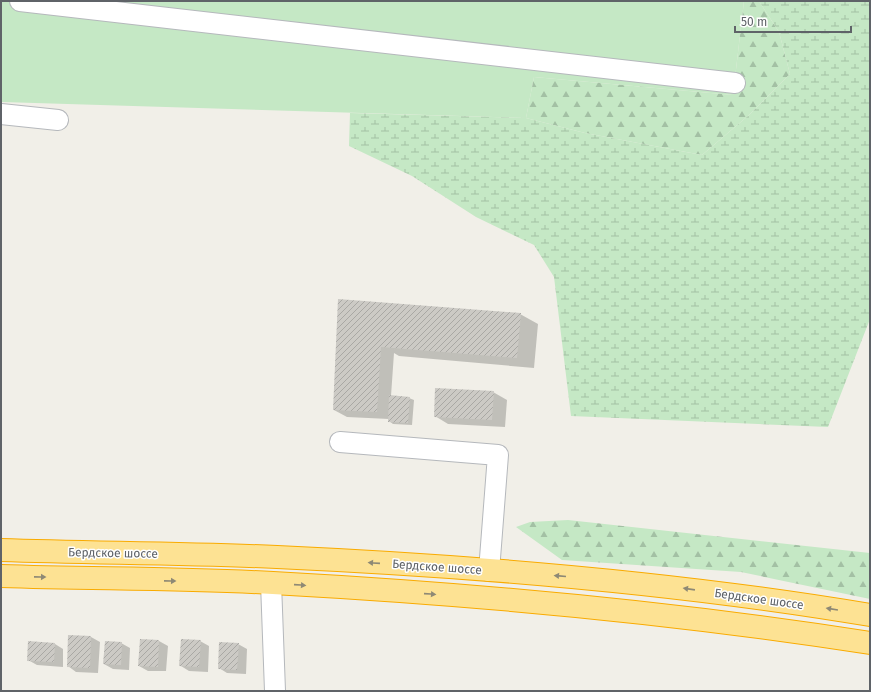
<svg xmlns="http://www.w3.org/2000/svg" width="871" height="692" font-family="'Fira Sans',sans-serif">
<defs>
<pattern id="forest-firs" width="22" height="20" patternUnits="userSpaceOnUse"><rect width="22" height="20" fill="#c5e8c5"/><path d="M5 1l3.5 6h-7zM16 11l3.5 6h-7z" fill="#a3c0a4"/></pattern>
<pattern id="wetland-marsh" width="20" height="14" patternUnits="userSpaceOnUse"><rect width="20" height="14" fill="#c5e8c5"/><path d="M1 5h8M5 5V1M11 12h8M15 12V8" fill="none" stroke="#a3c0a4"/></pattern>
<pattern id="building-hatch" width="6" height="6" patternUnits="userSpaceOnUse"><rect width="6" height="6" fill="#cccac5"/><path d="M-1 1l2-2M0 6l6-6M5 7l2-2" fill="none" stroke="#a9a8a4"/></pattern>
</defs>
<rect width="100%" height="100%" fill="#f1efe8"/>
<!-- green -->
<path fill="#c5e8c5" d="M1 1H744L733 95 534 77 526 118 2 102 1 106Z"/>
<!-- forest -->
<path fill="url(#forest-firs)" d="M744 1H759L779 32 790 74 749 115 702 155 585 133 526 118 534 77 733 95Z
M568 520 870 553V599L741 572 562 560 516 527 530 522Z"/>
<!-- wetland -->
<path fill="url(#wetland-marsh)" d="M759 1H870V319L828 427 571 416 554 277 534 245 476 217 412 176 349 146 350 113 526 118 585 133 702 155 749 115 790 74 779 32Z"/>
<!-- shadow -->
<path fill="#0003" d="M339 300 520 314 538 324 534 368 399 356 394 353 391 396 409 398 414 400 412 425 393 424 389 421V419L347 417 334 410Z
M493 392 507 400 505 427 448 424 435 416Z
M69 636 91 637 100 642 98 673 76 672 68 666Z
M141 640 159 641 168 646 166 671H148L139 666Z
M200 641 209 646 208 672 189 671 181 666Z
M121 643 130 648 129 670 113 669 104 664Z
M55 644 63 649V667L37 665 28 660Z
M238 644 247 649 246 674 227 673 219 668Z"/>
<!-- building -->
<path fill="url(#building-hatch)" d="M338 299 521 313 517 358 381 347 377 412 333 410Z
M435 388 494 391 492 420 434 417Z
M389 395 410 397 408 423 388 422Z
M68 635 91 636 90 668 67 667Z
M140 639 159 640 158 667 138 666Z
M181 639 201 640 199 667 179 666Z
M28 641 55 643 54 662 27 661Z
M105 641 122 642 121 665 103 664Z
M219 642 239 643 237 670 218 669Z"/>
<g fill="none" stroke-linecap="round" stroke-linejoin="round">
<defs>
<path id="minor" d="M20 1 735 83
M1 114 58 120
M340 442 498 455 489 571
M271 583 275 691"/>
<path id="highway" d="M1 550C93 553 185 553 277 557 475 566 674 582 870 615
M1 576C91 579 182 578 273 583 473 594 672 612 870 643"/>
</defs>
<!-- minor casing -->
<use href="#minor" stroke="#b5b8bc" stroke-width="22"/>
<!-- highway casing -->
<use href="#highway" stroke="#f9ab00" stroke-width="24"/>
<!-- minor -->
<use href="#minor" stroke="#fff" stroke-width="20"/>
<!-- highway -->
<use href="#highway" stroke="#fde293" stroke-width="22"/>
</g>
<!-- one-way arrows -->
<defs><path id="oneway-solid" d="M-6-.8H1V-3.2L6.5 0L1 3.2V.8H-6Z"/></defs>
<g fill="#8e8975">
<use href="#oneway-solid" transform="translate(374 563) rotate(-176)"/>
<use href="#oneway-solid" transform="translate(560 576) rotate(-175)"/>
<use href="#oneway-solid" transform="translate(40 577) rotate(1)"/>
<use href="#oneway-solid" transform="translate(170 581) rotate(1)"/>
<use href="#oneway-solid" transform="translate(300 585) rotate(4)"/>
<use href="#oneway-solid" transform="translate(689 589) rotate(-172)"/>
<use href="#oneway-solid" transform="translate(430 594) rotate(4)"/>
<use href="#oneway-solid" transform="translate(832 609) rotate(-171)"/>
</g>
<g text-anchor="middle" stroke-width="3" stroke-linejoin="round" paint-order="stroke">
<!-- street labels -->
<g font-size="12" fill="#5f6368" stroke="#fff">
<text transform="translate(113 553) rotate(1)" y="4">Бердское шоссе</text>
<text transform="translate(437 567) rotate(4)" y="4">Бердское шоссе</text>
<text transform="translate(759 599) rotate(8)" y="4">Бердское шоссе</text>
</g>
</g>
<!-- border -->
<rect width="871" height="692" fill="none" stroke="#5f6368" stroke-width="4"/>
<!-- scale -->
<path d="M735 26v6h116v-6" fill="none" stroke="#5f6368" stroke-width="2"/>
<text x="741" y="26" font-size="12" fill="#5f6368" stroke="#ffffff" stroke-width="3" paint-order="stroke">50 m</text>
</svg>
